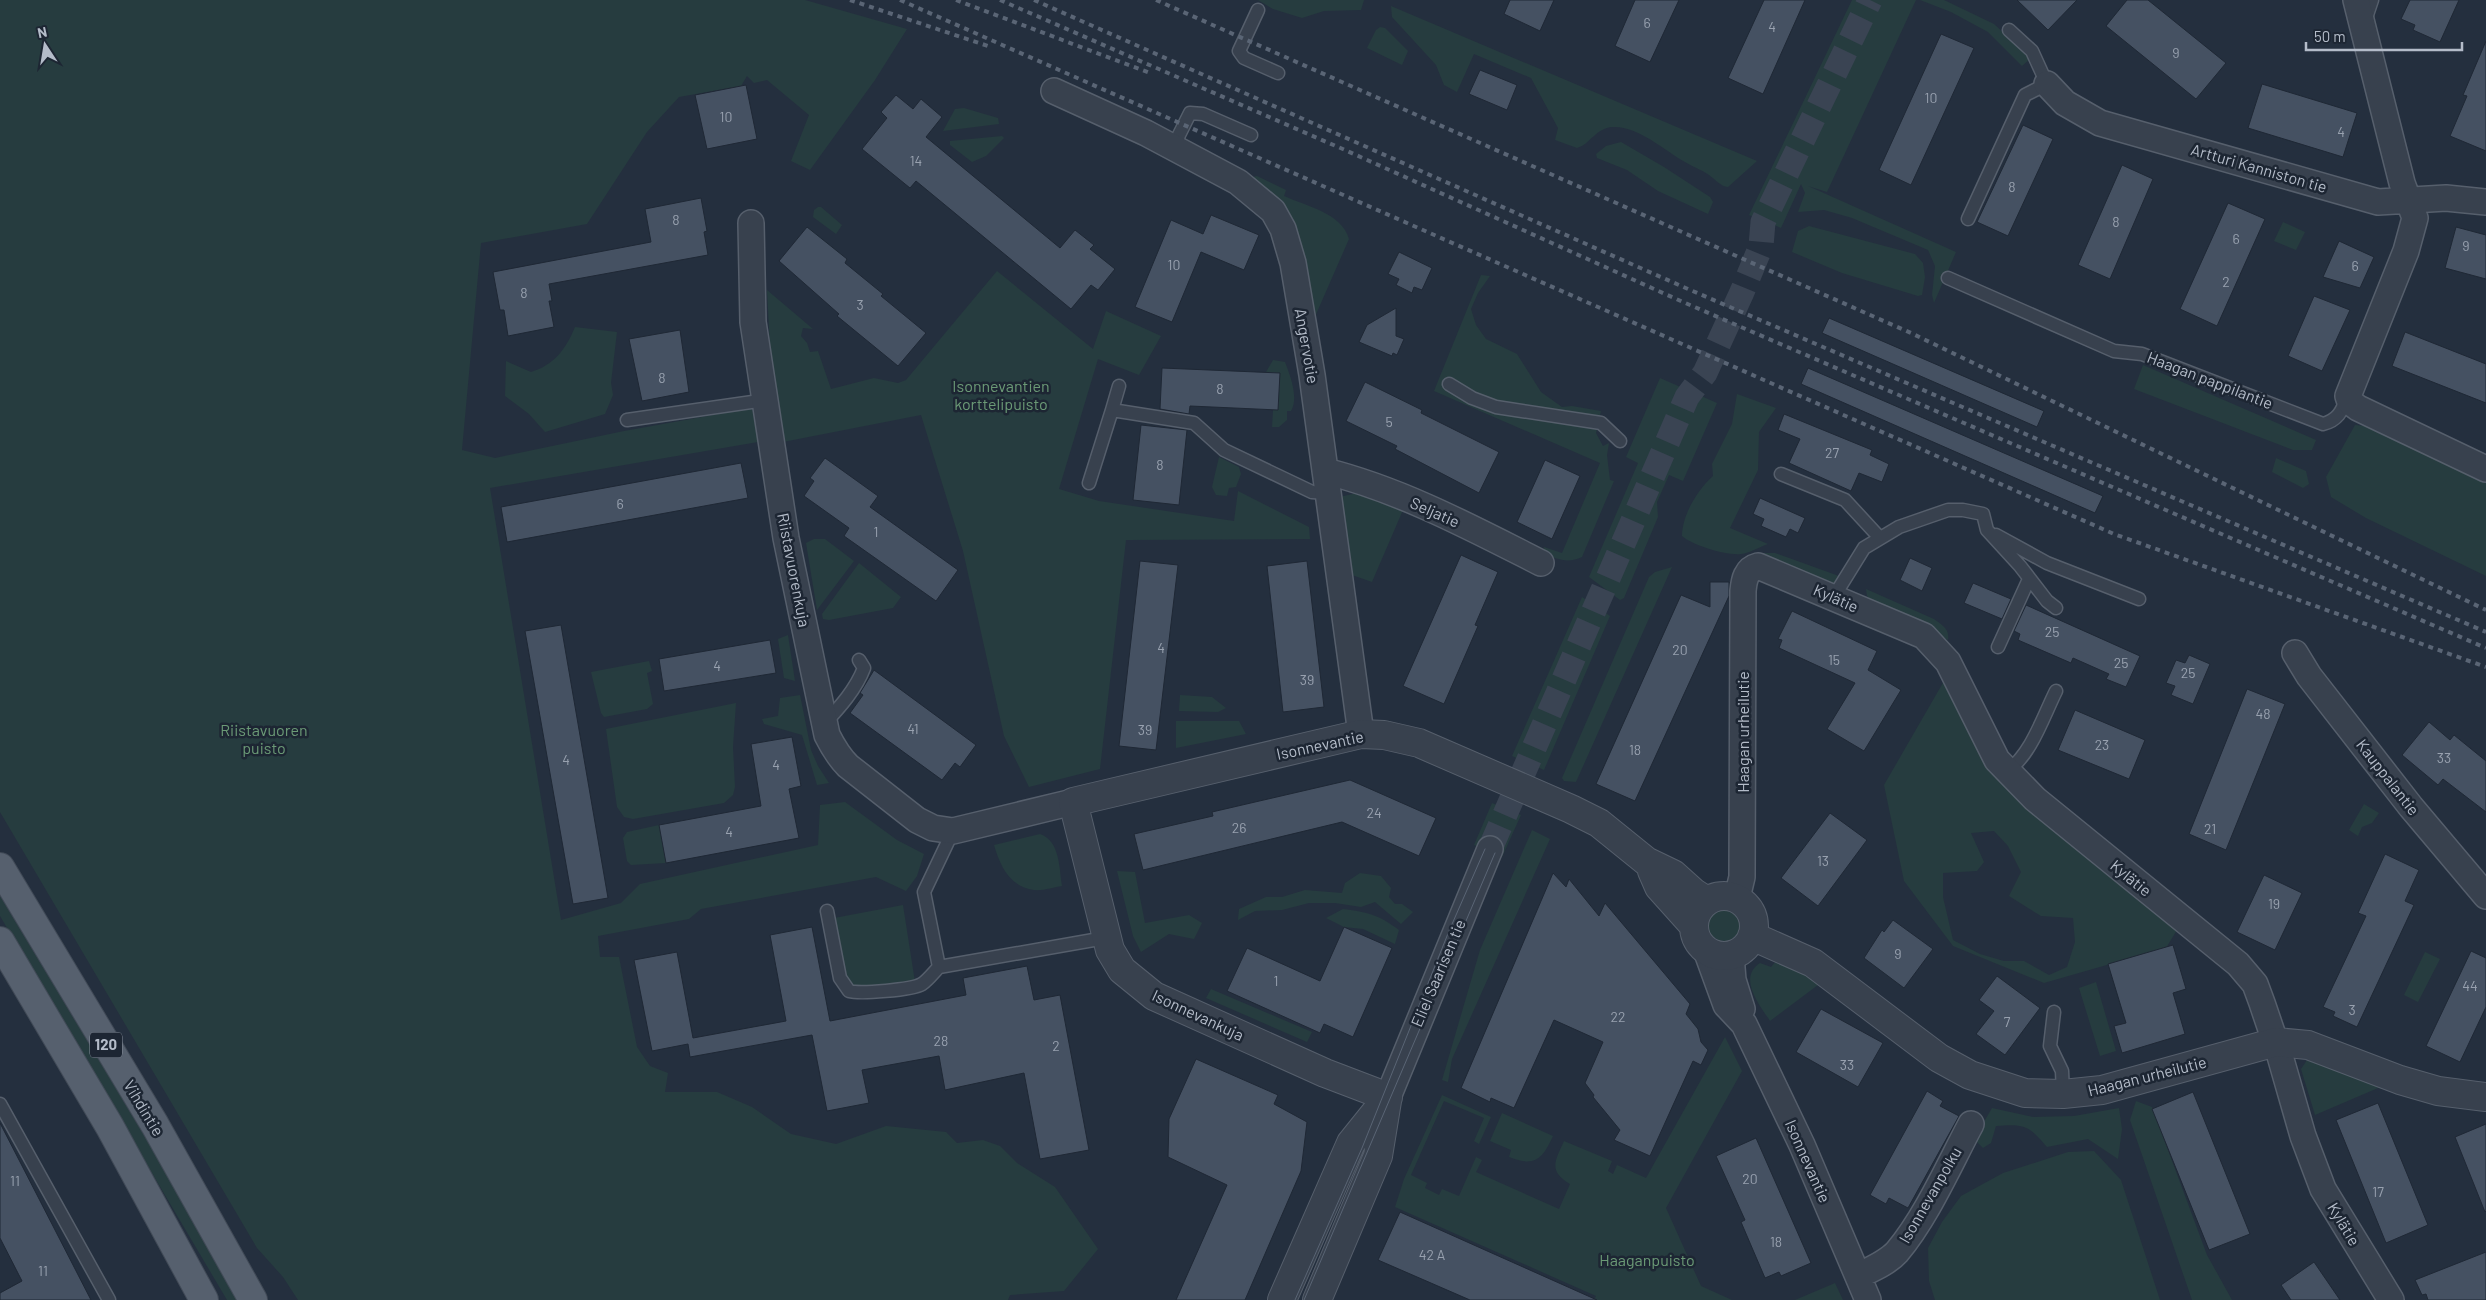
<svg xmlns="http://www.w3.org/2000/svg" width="2486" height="1300" font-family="Barlow,sans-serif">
<rect width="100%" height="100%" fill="#242f3e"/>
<!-- green -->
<path fill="#263c3f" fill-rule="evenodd" d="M0 0H805L907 29 875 80 810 170 791 161 809 115 767 80 754 83 747 76 741 86 679 97 647 132 587 224 481 243 462 450 495 458 624 431 752 408 758 442 490 488 561 920 621 903 640 884 818 845 820 805 845 802 897 840 924 854 917 876 906 891 876 877 701 909 689 919 598 936 600 957H619L637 1047 650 1066 668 1073 665 1092H717L752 1107 791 1134 836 1144 886 1126 946 1132 957 1143 983 1140 1000 1146 1017 1163 1055 1187 1098 1249 1064 1291 1010 1295 1008 1300H298L283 1277 257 1248 0 812Z
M1258 0H1364L1361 10 1324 11 1302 18 1273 9Z
M1852 0H1916L1827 192 1808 186 1956 252 1934 303 1932 295 1935 266 1928 250 1852 218 1824 210 1798 212 1805 193 1801 184 1781 228 1749 215Z
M1920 0H1944L1994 24 2031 58 2022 66 1988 32 1951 12Z
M1391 6 1757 161 1728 187C1720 186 1716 180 1709 175 1702 170 1693 167 1685 162 1664 150 1638 126 1613 127 1595 128 1591 144 1577 148L1555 140 1558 128 1531 78 1474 54 1457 92 1444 85 1436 65 1392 17Z
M1380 27 1385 28 1408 51 1402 65 1367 48 1376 30Z
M964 108 998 118 999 124 943 131 955 109Z
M1002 136 1004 138 986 156 972 162 950 145V141Z
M1621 142 1664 167 1710 197 1713 202 1708 214 1658 191 1627 170 1597 158 1596 154 1606 146Z
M1257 176 1286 190 1284 196C1306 206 1342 213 1349 239L1314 319 1248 178Z
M818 207H821L842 225 836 234 813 217 814 210Z
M2283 222 2305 232 2296 250 2274 241Z
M1809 226 1915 254 1923 263 1925 277 1922 295 1918 296 1842 273 1792 252 1798 231Z
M997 271 1093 349 1106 311 1161 336 1139 375 1098 359 1059 489 1099 501 1234 521 1238 491 1309 527 1310 539 1126 540 1100 769 1029 787 1004 736 963 551 921 415 783 442 772 386 767 290 813 329 803 328 801 336 807 343 810 352 818 351 831 389 874 378 898 383 906 380Z
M1481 275 1490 276 1478 293 1471 309 1476 325 1486 339 1517 354 1541 392 1562 407 1572 406 1601 411 1596 433 1603 446 1609 443 1607 455 1610 480 1614 481 1582 557C1568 564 1556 559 1543 553L1544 547 1562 553 1600 463 1434 391Z
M575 327 617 332 611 383 613 395 605 414 545 432 529 414 505 396 506 361 531 372C554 365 566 349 575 327Z
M1273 360 1285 362C1290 375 1299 398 1291 411H1287V420L1279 427H1272L1273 410H1278L1280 374 1266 372Z
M2143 365 2316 440 2312 450H2293L2134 389Z
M1660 378 1717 403 1683 481 1669 475 1657 502 1658 517 1624 598 1620 600 1589 577 1638 463 1626 457Z
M1737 394 1776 408 1759 432 1758 470 1730 528 1768 544C1759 547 1750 553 1741 554 1727 556 1692 545 1682 536 1682 515 1698 489 1713 476L1712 464 1732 424Z
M2355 425C2393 427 2453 462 2486 483V576L2366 518 2331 497 2326 477Z
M1219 457 1239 467 1241 474 1236 487 1229 488 1227 496 1216 495 1212 487Z
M2276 458 2306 471 2309 484 2303 488 2272 472Z
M1362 492 1403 510 1372 582 1349 574 1339 497Z
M814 539H825L854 561 817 610 806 543Z
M1761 553H1775L1839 576 1835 585 1772 557 1762 556Z
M859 563 901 597 893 608 829 620 823 619 822 614Z
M1672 567 1576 782 1564 781 1562 778 1649 577 1655 572Z
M1866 589 1934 619C1942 625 1950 629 1948 640L1921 623 1872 601 1867 596Z
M1582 597 1610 616 1544 770 1512 756Z
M788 635 795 681 784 678 778 639Z
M649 661 652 671 647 673 653 704 647 709 604 717 601 713 591 672Z
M1944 681 1962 715 2177 930 2166 948 2044 983 1953 946 1904 881 1884 785ZM1994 831 2008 846 2021 872 2009 896 2041 916 2073 918 2075 942 2067 967 2049 975 2024 961H2004L1980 954 1953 940 1943 897V873L1977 871 1984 862 1971 833Z
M800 695 811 750 818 766 829 783 817 785 802 735 764 724 762 719 778 716 780 698Z
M1180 695 1212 697 1226 708 1218 712 1179 711Z
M736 703 733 747 735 787 733 795 724 803 633 819 624 817 617 807 606 729Z
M1176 721H1239L1246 734 1176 748Z
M1492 803 1521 815 1502 857 1474 845Z
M2364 804 2379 813 2372 823 2362 827 2358 836 2349 830Z
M659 825 666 863 631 865 627 861 623 838 627 832Z
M1532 830 1550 839 1452 1059 1448 1082 1442 1080 1480 950Z
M1040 834C1060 841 1059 867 1062 886 1054 887 1043 891 1034 890 1010 887 1000 866 994 845Z
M1117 871 1135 872 1145 923 1189 915 1202 923 1194 939 1169 934 1141 952 1133 936Z
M1360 873 1381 876 1391 888 1389 897 1395 904H1402L1413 912 1401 924 1375 902 1361 907 1335 903H1309L1282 910 1255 911 1238 920 1239 909 1266 897H1282L1305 890 1342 893 1345 883Z
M0 896 147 1140 240 1300H227L0 916Z
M903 905 915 982C899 984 875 990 861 989 837 986 837 936 834 918Z
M1343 909C1368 912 1379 915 1399 930L1395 944 1363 929 1344 927 1326 918Z
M1708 925a16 16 0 1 1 32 0a16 16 0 1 1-32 0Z
M2425 952 2440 959 2418 1002 2404 995Z
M1776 961 1822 982 1770 1021C1760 1005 1737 978 1760 963L1771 967Z
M2096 982 2116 1051 2100 1056 2079 988Z
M1211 989 1312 1032 1307 1042 1206 998Z
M1725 1037 1742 1071 1666 1208 1701 1286 1732 1300H1594L1596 1296 1395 1207 1404 1179 1442 1095 1491 1117 1479 1144 1474 1141 1484 1118 1444 1101 1411 1175 1427 1183 1425 1188 1439 1195 1442 1189 1459 1196 1476 1157 1482 1160 1476 1172 1559 1209 1570 1184C1548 1171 1555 1161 1564 1141L1612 1161 1608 1171 1613 1174 1617 1165 1646 1178Z
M2314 1059 2379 1083 2378 1088 2315 1115 2301 1069 2307 1060Z
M2136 1101 2152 1107 2207 1255 2232 1300H2192L2130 1120Z
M1992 1108 2033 1117 2074 1116 2119 1108 2122 1129 2118 1159 2088 1139 2047 1147C2028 1125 2025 1124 1996 1126L1991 1143 1983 1148 1974 1139Z
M1502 1113 1553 1136C1542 1160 1535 1167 1509 1157L1511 1150 1490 1141Z
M2094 1151 2121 1180 2160 1300H1935L1929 1281 1928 1248 1942 1222 1961 1196 2003 1173 2068 1152Z
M1835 1283 1843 1300H1795Z"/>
<!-- building -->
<path fill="#455162" stroke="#1f2835" d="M1510 0H1554L1540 31 1504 14Z
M1635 0H1679L1650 62 1615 46Z
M1764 0H1805L1763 94 1728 78Z
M2017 0H2077L2048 30Z
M2127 0H2148L2226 63 2196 99 2106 26Z
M2410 0H2459L2440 42 2413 30 2415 25 2401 19Z
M1941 34 1974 48 1911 185 1879 170Z
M2486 41V151L2450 136 2467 96 2463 95Z
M1480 70 1517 85 1507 110 1469 94Z
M2262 84 2357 113 2343 157 2248 128Z
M746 85 757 139 707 149 695 95Z
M896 95 913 109 921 99 942 117 926 137 1060 248 1075 230 1094 245 1090 249 1115 269 1098 290 1091 285 1071 309 916 181 910 188 862 149 887 118 881 112Z
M2023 125 2053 139 2008 236 1977 222Z
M2122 165 2153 179 2110 279 2078 265Z
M701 198 707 231 704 232 708 255 549 284 552 301H549L554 327 508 336 504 310H500L493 272 651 242 645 209Z
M2228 203 2265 219 2217 326 2180 309Z
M1211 215 1259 235 1244 270 1201 252 1172 322 1135 307 1171 220 1203 234Z
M807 227 847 259 845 263 883 294 881 296 926 333 898 366 837 316 839 314 779 261Z
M2456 227 2486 235V279L2445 268Z
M2339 241 2374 257 2360 288 2323 277Z
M1399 252 1432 268 1422 290 1414 287 1412 293 1396 285 1399 279 1388 274Z
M2314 296 2350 310 2322 371 2288 356Z
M1396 308V336L1404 339 1397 355 1393 353 1392 356 1359 342 1367 325Z
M1829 318 2044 411 2037 427 1822 333Z
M680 330 689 392 642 401 629 339Z
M2405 332 2486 364V403L2392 366Z
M1162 368 1280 373 1278 410 1190 406 1189 414 1160 409Z
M1808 368 2103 496 2095 513 1801 384Z
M1365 382 1422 410 1421 413 1499 452 1479 493 1395 449 1397 446 1346 421Z
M1784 414 1872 450 1870 455 1889 464 1882 482 1859 473 1851 491 1789 463 1800 439 1778 430Z
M1141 425 1187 430 1179 505 1133 500Z
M825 458 878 496 870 507 958 570 936 601 844 536 849 528 804 496 814 481 810 478Z
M1545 460 1580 476 1552 539 1517 522Z
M741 463 748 498 507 542 501 507Z
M1760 498 1805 518 1798 533 1790 529 1786 537 1761 526 1764 519 1753 514Z
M1461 555 1498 572 1475 625 1478 626 1444 704 1403 686Z
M1910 558 1932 568 1922 591 1900 580Z
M1140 561 1178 565 1156 750 1119 746Z
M1307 561 1324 707 1283 712 1267 566Z
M1710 582H1729V596L1635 801 1596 784 1681 595 1710 607Z
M1973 583 2011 599 2002 619 1964 603Z
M2026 605 2140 656 2126 687 2106 679 2109 674 2073 658 2071 663 2018 640 2020 634 2014 631Z
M1792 611 1877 651 1868 670 1901 690 1864 751 1827 729 1855 683 1779 648 1782 640 1778 639Z
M561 625 608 898 573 904 525 631Z
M770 640 776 673 664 691 659 659Z
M2189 655 2210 664 2193 704 2171 695 2175 686 2166 683 2176 660 2185 663Z
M874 670 976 745 960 767 955 763 942 780 850 713 863 695 860 693Z
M2247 689 2285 704 2226 850 2189 834Z
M2075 710 2145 740 2129 779 2058 750Z
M2429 722 2450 740 2454 735 2486 761V812L2443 779 2438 785 2402 755Z
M792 737 801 786 789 789 799 838 666 863 659 825 761 806 751 744Z
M1350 780 1436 818 1419 856 1342 822 1143 870 1134 834 1213 816 1212 812Z
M1830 813 1867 840 1818 906 1781 878Z
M2385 854 2419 870 2405 901 2414 905 2357 1027 2333 1016 2335 1012 2323 1007 2366 916 2358 913Z
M1553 873 1566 887 1569 879 1599 916 1605 903 1690 1004 1686 1014 1698 1029 1701 1042 1708 1050 1701 1065 1693 1061 1650 1156 1614 1140 1620 1130 1593 1097 1594 1095 1585 1083 1603 1042 1554 1020 1514 1108 1491 1098 1490 1102 1461 1088Z
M2264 875 2302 893 2275 950 2237 932Z
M1893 920 1933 949 1904 988 1864 958 1882 930 1884 932Z
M812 927 830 1021 966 995 963 978 1027 966 1034 1000 1060 995 1089 1150 1040 1159 1024 1073 945 1090 939 1056 862 1070 869 1103 827 1111 812 1035 690 1057 688 1044 652 1051 634 960 677 952 693 1038 786 1021 770 935Z
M1344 927 1392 948 1353 1037 1324 1024 1320 1033 1227 991 1247 948 1320 981Z
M2173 945 2186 989 2173 993 2185 1034 2122 1053 2114 1026 2126 1023 2108 964Z
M2471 951 2486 958V1007L2460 1062 2426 1046Z
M1997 976 2040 1008 2005 1055 1976 1034 1994 1011 1979 1000Z
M1821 1009 1883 1043 1858 1087 1796 1052Z
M1196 1059 1278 1095 1274 1104 1307 1122 1301 1171 1245 1300H1176L1227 1185 1168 1157 1169 1119Z
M1927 1091 1943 1101 1940 1106 1959 1116 1908 1208 1889 1198 1886 1204 1870 1195Z
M2193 1092 2250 1234 2209 1250 2152 1109Z
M2378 1103 2428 1225 2386 1243 2336 1120Z
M0 1123 91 1300H0V1293L22 1281 0 1238Z
M2486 1124V1211L2485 1212 2455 1137Z
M1756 1138 1811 1263 1781 1276 1779 1272 1765 1278 1741 1222 1745 1220 1716 1156Z
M1400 1212 1485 1250 1597 1300H1470L1378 1260Z
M2486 1252V1300H2428L2426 1294 2422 1295 2415 1280Z
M2314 1262 2340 1300H2291L2281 1285Z"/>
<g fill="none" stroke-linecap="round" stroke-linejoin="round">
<!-- minor-tunnel -->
<path stroke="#3a4453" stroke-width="25" stroke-dasharray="25 12" stroke-linecap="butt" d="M1490 849 1687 397 1705 373 1742 292 1761 246 1763 222 1870 0"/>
<defs>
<path id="service" d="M1258 10 1239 51 1244 58 1278 73
M2365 21 2372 0
M1175 149 1179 135 1190 113 1203 114 1251 135
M1968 219 2025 95 2047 84 2032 51 2009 30
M1948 278 2114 351 2142 354 2323 424C2339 420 2342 410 2348 396
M1449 384 1472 398 1496 407 1601 423 1620 441
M1112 410 1119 386
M627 420 766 400
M1781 474 1845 500 1880 538
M1089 483 1112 410 1194 423 1224 450 1312 492 1328 493
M1996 535 2047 563 2139 599
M1833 598 1864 548 1899 527 1948 510H1963L1983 514 1987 530 2020 566 2047 601 2056 608
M1998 647 2029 579
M825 723C840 707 856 689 864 668L859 660
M2007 771C2031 755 2043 717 2056 691
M953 831 924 892 939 967 1105 938
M827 911 840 978 849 991C860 994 912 990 922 984 928 980 934 972 939 967
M2054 1012 2050 1046 2062 1071 2063 1094
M0 1104 109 1300"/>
<path id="minor" d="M2356 0 2402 183 2415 218 2406 251 2348 396 2350 402 2358 408 2486 469
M2047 84 2065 103 2100 123 2378 202 2446 198 2486 202
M1054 91 1146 133 1238 182 1273 211 1283 229 1293 263 1312 375 1361 734
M751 223 753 322 786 538 827 735C833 747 838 756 848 766L917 820 933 828 953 831 1073 802
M1325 471C1401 490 1472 528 1541 563
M2295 653 2309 676 2411 807 2486 896
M1737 898 1742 877 1743 591C1744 580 1746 569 1758 566L1924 636 1948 662 1997 760 2035 799 2238 964 2255 984 2262 1003 2280 1056 2303 1136 2323 1189 2391 1300
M1706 950 1726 1005 1744 1024 1802 1145 1868 1300
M1731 955 1733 980 1742 1009
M1388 1097 1490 849
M1858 1276C1872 1269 1887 1263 1897 1252 1927 1216 1949 1165 1971 1124"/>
<path id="tertiary" d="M1652 871 1659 887 1694 926
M1694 926a30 30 0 1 1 60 0a30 30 0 1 1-60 0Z
M1752 936 1813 963 1939 1058 1970 1075 2025 1093 2063 1094 2102 1090 2276 1042 2308 1045 2400 1080 2438 1091 2486 1097
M1388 1097 1325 1073 1154 996 1122 970 1110 950 1073 802 1361 734 1384 735 1419 743 1571 809 1599 823 1646 861 1673 874 1693 892 1707 901
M1282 1300 1351 1143 1388 1097
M1317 1300 1378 1156 1387 1101"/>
<path id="primary" d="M0 867 155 1125 253 1300
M0 941 110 1127 204 1300"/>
</defs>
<!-- service casing -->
<use href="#service" stroke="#565f6c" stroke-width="15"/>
<!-- minor casing -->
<use href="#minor" stroke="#565f6c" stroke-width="28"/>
<!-- tertiary casing -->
<use href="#tertiary" stroke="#565f6c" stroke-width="30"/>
<!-- primary casing -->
<use href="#primary" stroke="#414a57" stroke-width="30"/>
<!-- service -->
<use href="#service" stroke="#38414e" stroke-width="12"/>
<!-- minor -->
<use href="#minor" stroke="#38414e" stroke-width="25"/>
<!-- tertiary -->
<use href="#tertiary" stroke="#38414e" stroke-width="28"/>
<!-- primary -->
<use href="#primary" stroke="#56606e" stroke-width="28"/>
<!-- tram -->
<path stroke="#5a6575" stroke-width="1" d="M1295 1300 1362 1148 1449 931 1485 849
M1304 1300 1495 853"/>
<!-- rail -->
<path stroke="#5a6575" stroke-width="4" stroke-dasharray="5 5" stroke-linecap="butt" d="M850 0 991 47
M900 0 2114 534 2486 667
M956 0 1150 73
M1000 0 1345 150 1683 302 2486 648
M1034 0 1688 289 2486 632
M1156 0 1911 333 2486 610"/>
</g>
<g text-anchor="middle" stroke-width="5" stroke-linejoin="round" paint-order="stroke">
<!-- number labels -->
<g font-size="14" fill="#98a1af">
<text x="1647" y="28">6</text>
<text x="1772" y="32">4</text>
<text x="2176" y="58">9</text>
<text x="1931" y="103">10</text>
<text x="726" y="122">10</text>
<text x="2341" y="137">4</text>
<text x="916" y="166">14</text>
<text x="2012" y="192">8</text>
<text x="676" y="225">8</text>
<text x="2116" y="227">8</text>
<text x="2236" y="244">6</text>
<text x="2466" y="251">9</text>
<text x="1174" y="270">10</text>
<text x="2355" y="271">6</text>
<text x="2226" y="287">2</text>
<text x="524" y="298">8</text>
<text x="860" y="310">3</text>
<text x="662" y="383">8</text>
<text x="1220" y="394">8</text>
<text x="1389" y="427">5</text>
<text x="1832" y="458">27</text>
<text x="1160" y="470">8</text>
<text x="620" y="509">6</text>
<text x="876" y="537">1</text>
<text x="2052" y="637">25</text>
<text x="1161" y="653">4</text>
<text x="1680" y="655">20</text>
<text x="1834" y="665">15</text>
<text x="2121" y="668">25</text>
<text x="717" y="671">4</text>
<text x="2188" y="678">25</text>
<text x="1307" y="685">39</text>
<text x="2263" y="719">48</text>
<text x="913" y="734">41</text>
<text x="1145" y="735">39</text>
<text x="2102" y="750">23</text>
<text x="1635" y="755">18</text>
<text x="2444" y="763">33</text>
<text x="566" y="765">4</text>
<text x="776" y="770">4</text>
<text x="1374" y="818">24</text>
<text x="1239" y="833">26</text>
<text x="2210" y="834">21</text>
<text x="729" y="837">4</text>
<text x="1823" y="866">13</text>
<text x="2274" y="909">19</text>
<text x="1898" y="959">9</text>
<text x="1276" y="986">1</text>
<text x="2470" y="991">44</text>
<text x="2352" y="1015">3</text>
<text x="1618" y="1022">22</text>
<text x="2007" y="1027">7</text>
<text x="941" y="1046">28</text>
<text x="1056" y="1051">2</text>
<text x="1847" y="1070">33</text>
<text x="1750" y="1184">20</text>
<text x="15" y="1186">11</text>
<text x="2378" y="1197">17</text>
<text x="1776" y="1247">18</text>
<text x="1432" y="1260">42 A</text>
<text x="43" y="1276">11</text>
</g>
<!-- shield labels -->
<rect fill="#1d2633" stroke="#878f9c" stroke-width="1" x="90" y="1032.5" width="32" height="25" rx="4"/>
<g font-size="15" font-weight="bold" fill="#b4bcc9">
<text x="106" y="1050">120</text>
</g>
<!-- street labels -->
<g font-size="16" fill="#b4bcc9" stroke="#1d2633">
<text transform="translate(2259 168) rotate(16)" y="6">Artturi Kanniston tie</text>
<text transform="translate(1307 346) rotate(80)" y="6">Angervotie</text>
<text transform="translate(2210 380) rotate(21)" y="6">Haagan pappilantie</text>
<text transform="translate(1435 512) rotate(24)" y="6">Seljatie</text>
<text transform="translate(794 570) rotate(79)" y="6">Riistavuorenkuja</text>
<text transform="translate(1836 598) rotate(24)" y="6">Kylätie</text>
<text transform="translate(1743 732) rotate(-90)" y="6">Haagan urheilutie</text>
<text transform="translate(1320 745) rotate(-12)" y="6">Isonnevantie</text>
<text transform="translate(2388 777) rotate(52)" y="6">Kauppalantie</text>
<text transform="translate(2131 878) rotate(39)" y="6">Kylätie</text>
<text transform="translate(1438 973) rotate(-67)" y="6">Eliel Saarisen tie</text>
<text transform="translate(1198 1015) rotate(25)" y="6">Isonnevankuja</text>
<text transform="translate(2147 1076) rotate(-14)" y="6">Haagan urheilutie</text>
<text transform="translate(144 1108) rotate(59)" y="6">Vihdintie</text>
<text transform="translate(1808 1161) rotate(66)" y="6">Isonnevantie</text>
<text transform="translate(1930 1195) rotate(-60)" y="6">Isonnevanpolku</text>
<text transform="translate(2344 1224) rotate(59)" y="6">Kylätie</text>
</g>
<!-- park labels -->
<g font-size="16" fill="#6b9a76" stroke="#1d2633">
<text x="1001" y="392">Isonnevantien<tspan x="1001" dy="18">korttelipuisto</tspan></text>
<text x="264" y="736">Riistavuoren<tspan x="264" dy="18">puisto</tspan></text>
<text x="1647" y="1266">Haaganpuisto</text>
</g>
</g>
<!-- north arrow -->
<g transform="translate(45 45) rotate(348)" stroke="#1d2633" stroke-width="4" paint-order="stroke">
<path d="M0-4L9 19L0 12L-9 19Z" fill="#b4bcc9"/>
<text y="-8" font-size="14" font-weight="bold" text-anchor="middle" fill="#b4bcc9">N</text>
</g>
<!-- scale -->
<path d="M2306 42v8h156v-8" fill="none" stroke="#b4bcc9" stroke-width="2.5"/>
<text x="2314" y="42" font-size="15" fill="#b4bcc9" stroke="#1d2633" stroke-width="4" paint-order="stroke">50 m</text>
</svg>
